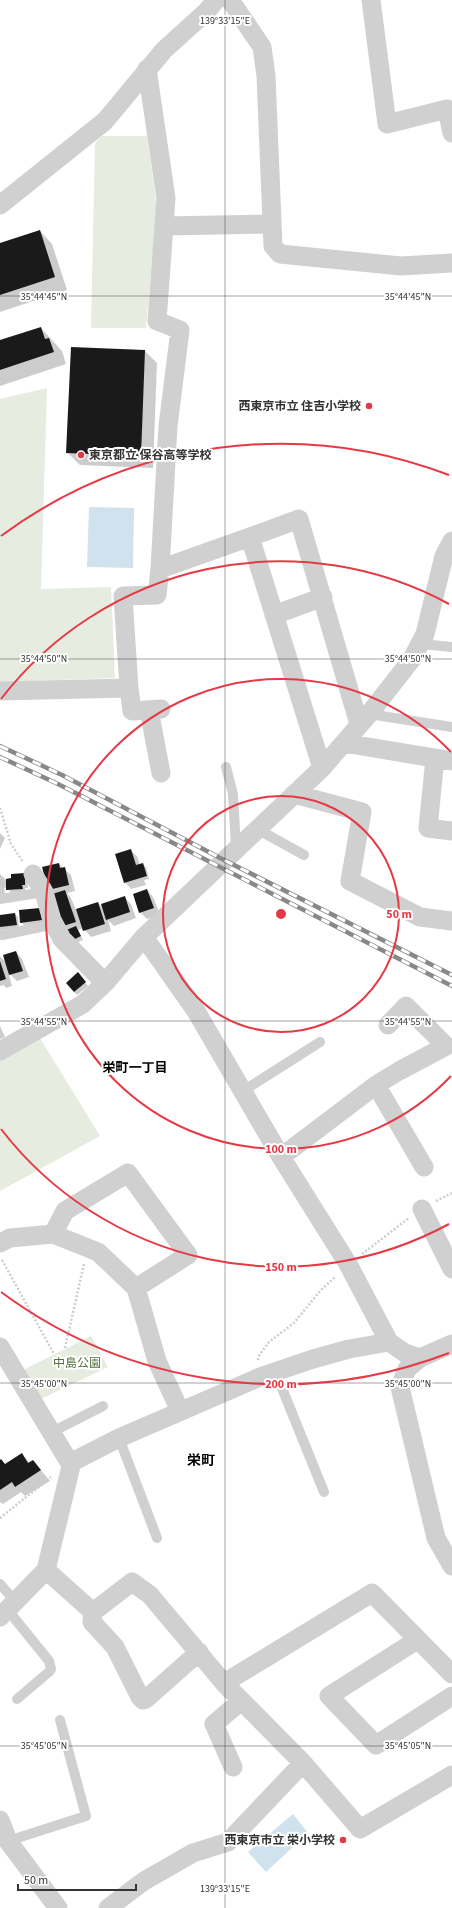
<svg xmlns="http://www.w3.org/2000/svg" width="452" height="1908" font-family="'Source Sans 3','Noto Sans JP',sans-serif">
<rect width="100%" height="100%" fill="#fff"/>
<!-- green -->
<path fill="#e6ecdf" d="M102 136H147L157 206 146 328H91L95 143Z
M47 388 41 589 111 587 115 678 0 682V399Z
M38 1035 100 1136 0 1191V1059Z
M91 1336 108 1367 41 1399 23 1370Z"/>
<!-- water -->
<path fill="#cfe2ee" d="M89 507 134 508 133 568 87 567Z
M293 1814 308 1833 266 1872 248 1852Z"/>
<!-- shadow -->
<path fill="#0003" d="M40 231 52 244 67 290 0 312V244Z
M41 328 62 351 66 364 0 386V341Z
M145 351 157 363 153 468 80 465 67 452Z
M0 833 5 838 0 849Z
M130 850 137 856 140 865 142 864 146 867 149 879 144 880 146 885 131 889 125 882Z
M59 864 71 875 75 891 67 893 71 898 76 910 98 903 104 909 124 897 131 904 136 918 114 926 108 920 111 931 91 937 83 928 78 930 83 940 73 944 49 890Z
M0 874 6 880 27 877 28 888H25V892L11 893 7 887 4 888 5 894 0 900Z
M147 890 153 897 160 914 147 919 140 912Z
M40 909 44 923 24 925 21 922Z
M15 914 18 917 19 928 0 930V916Z
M16 952 22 959 29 977 17 981 8 972 12 986 6 988 4 985 0 986V956L6 962Z
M81 977 88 986 77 995 74 992Z
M0 1026 5 1037 0 1039Z
M21 1454 30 1463 33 1461 50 1481 25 1496 21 1492 3 1504 0 1502V1461L6 1465Z"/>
<!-- building -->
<path fill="#1a1a1a" d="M40 230 55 277 0 295V243Z
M41 327 45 339 49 338 54 352 0 370V340Z
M71 347 145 350 141 456 66 453Z
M131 849 136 865 143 863 147 876 124 883 115 854Z
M59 863 60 868 65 867 69 885 48 890 42 867Z
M25 873V885H22L23 889 6 890V879L11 878V874Z
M147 889 154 908 139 913 133 894Z
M65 890 76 922 60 927 49 895Z
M125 896 130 912 106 920 101 904Z
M98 902 105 924 83 931 76 909Z
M40 908 42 920 20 923 19 910Z
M15 913 17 925 0 927V915Z
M76 926 81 936 69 942 64 931Z
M16 951 23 971 9 975 3 955Z
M0 961 6 979 0 981Z
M78 972 86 982 74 992 66 983Z
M22 1453 28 1463 33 1460 41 1470 15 1487 12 1482 0 1490V1460L1 1459 5 1464Z"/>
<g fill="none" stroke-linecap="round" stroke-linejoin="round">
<!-- path -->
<path stroke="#cdcdcd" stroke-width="2.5" stroke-dasharray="2 2" stroke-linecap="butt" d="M0 808 11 844 23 862
M436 1201 452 1193
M362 1254 409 1218
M2 1260 54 1354
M65 1348 84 1264
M258 1360V1357L269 1342 294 1323 320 1291 335 1277
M0 1518 51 1477"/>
<!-- service -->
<path stroke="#d0d0d0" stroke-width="10" d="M421 644 452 647
M369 714 452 727
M226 767 233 794 236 848
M257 829 304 855
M0 899 44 892
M2 935 55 924
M243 1091 320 1042
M275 1371 324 1492
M52 1432 103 1406
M119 1438 157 1538
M0 1584 15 1601
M7 1609 49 1661 51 1669 50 1671 17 1699
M8 1841 86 1816 60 1720"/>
<!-- minor -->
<path stroke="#d0d0d0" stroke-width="19" d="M230 0 262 47 266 76 273 246 280 254 401 266 452 263
M371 0 387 124 447 109 452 133
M0 205 105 121 164 50 207 11 216 0
M164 226 272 224
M160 569 250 537
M274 615 323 597
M129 688 132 711 161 709
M0 691 129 688 123 596 157 595 160 569 168 426 180 330 157 321 166 198 147 69
M149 710 161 773
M344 743 452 761
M435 758 428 828 452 831
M322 768 250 537 299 519 359 724
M294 794 362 812 350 881 420 917 452 921
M33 874 44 892 52 920 62 939 105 983
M144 937 196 1011 281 1157 348 1264 389 1342
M0 1051 83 1004 105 983 144 937 322 768 369 714 412 659 425 634 444 556 452 541
M376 1085 399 1071 446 1046 406 1006 388 1025
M281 1157 376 1085 424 1167
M422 1209 452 1269
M53 1234 65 1211 128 1173 188 1255 136 1288
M0 1243 10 1238 53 1234 98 1252 136 1288 157 1361 180 1411
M0 1347 68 1460 72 1462 46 1570
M420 1358 407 1369 400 1387 436 1538 452 1566
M72 1462 119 1438 260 1377 313 1359 349 1349 389 1342 405 1353 420 1358 452 1344
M93 1612 92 1622 115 1647 140 1697 143 1700 146 1699 199 1652
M0 1617 46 1570 93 1612 132 1582 150 1595 224 1683 303 1763 360 1829 452 1775
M417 1640 329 1696 376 1745 452 1696
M224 1683 372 1593 452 1674
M233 1767 214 1724 241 1701
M0 1820 8 1841 58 1908
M108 1908 144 1881 193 1853 228 1842 303 1763"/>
<defs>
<path id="rail" d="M0 746 62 775 224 860 452 975
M0 757 58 784 452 986"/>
</defs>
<!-- rail casing -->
<use href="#rail" stroke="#888" stroke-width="4.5"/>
<!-- rail -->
<use href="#rail" stroke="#fff" stroke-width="3" stroke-dasharray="9" stroke-linecap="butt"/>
</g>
<!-- ticks -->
<path fill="none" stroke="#333" stroke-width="1" stroke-opacity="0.45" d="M225 0V1908M0 296H452M0 659H452M0 1021H452M0 1383H452M0 1746H452"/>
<!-- distance rings -->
<g fill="none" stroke="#e63946" stroke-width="2">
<circle cx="281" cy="914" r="118"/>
<path d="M451 1076A235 235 0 1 1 451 752"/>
<path d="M449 1224A353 353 0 0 1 1 1129M1 699A353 353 0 0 1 449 604"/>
<path d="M449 1353A470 470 0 0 1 1 1292M1 536A470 470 0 0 1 449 475"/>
</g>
<!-- markers -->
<g fill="#e63946" stroke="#fff" stroke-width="1.5">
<circle cx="369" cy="406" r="4"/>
<circle cx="81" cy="455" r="4"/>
<circle cx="343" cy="1840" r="4"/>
</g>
<g text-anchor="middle" stroke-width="4" stroke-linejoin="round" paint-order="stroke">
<!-- poi labels -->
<g font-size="12" font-weight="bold" fill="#333" stroke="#fff" text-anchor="end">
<text x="361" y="410">西東京市立 住吉小学校</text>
<text x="89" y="459" text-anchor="start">東京都立 保谷高等学校</text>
<text x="335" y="1844">西東京市立 栄小学校</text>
</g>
<!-- park labels -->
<g font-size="12" fill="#56703f" stroke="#fff">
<text x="77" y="1367">中島公園</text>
</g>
<!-- neighbourhood labels -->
<g font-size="13" font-weight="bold" fill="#000" stroke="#fff">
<text x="135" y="1072">栄町一丁目</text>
</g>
<!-- quarter labels -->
<g font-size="14" font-weight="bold" fill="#000" stroke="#fff">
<text x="201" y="1465">栄町</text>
</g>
</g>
<g font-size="10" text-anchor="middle" fill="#333" stroke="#fff" stroke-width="4" stroke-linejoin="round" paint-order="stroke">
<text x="225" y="24">139°33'15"E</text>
<text x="44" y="300">35°44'45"N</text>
<text x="408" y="300">35°44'45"N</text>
<text x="44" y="662">35°44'50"N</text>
<text x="408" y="662">35°44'50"N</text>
<text x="44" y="1025">35°44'55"N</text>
<text x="408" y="1025">35°44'55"N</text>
<text x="408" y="1387">35°45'00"N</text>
<text x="44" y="1387">35°45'00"N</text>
<text x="408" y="1749">35°45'05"N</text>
<text x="44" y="1749">35°45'05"N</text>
<text x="225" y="1892">139°33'15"E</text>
</g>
<circle cx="281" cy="914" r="6" fill="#e63946" stroke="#fff" stroke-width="2"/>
<g font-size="12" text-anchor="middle" font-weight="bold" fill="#e63946" stroke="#fff" stroke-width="4" stroke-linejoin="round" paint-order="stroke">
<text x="399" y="918">50 m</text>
<text x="281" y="1153">100 m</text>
<text x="281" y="1271">150 m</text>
<text x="281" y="1388">200 m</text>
</g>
<!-- scale -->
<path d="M18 1884v6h118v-6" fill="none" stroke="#333333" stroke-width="2"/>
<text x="24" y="1884" font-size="12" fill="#333333" stroke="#ffffff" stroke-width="3" paint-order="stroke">50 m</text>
</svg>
